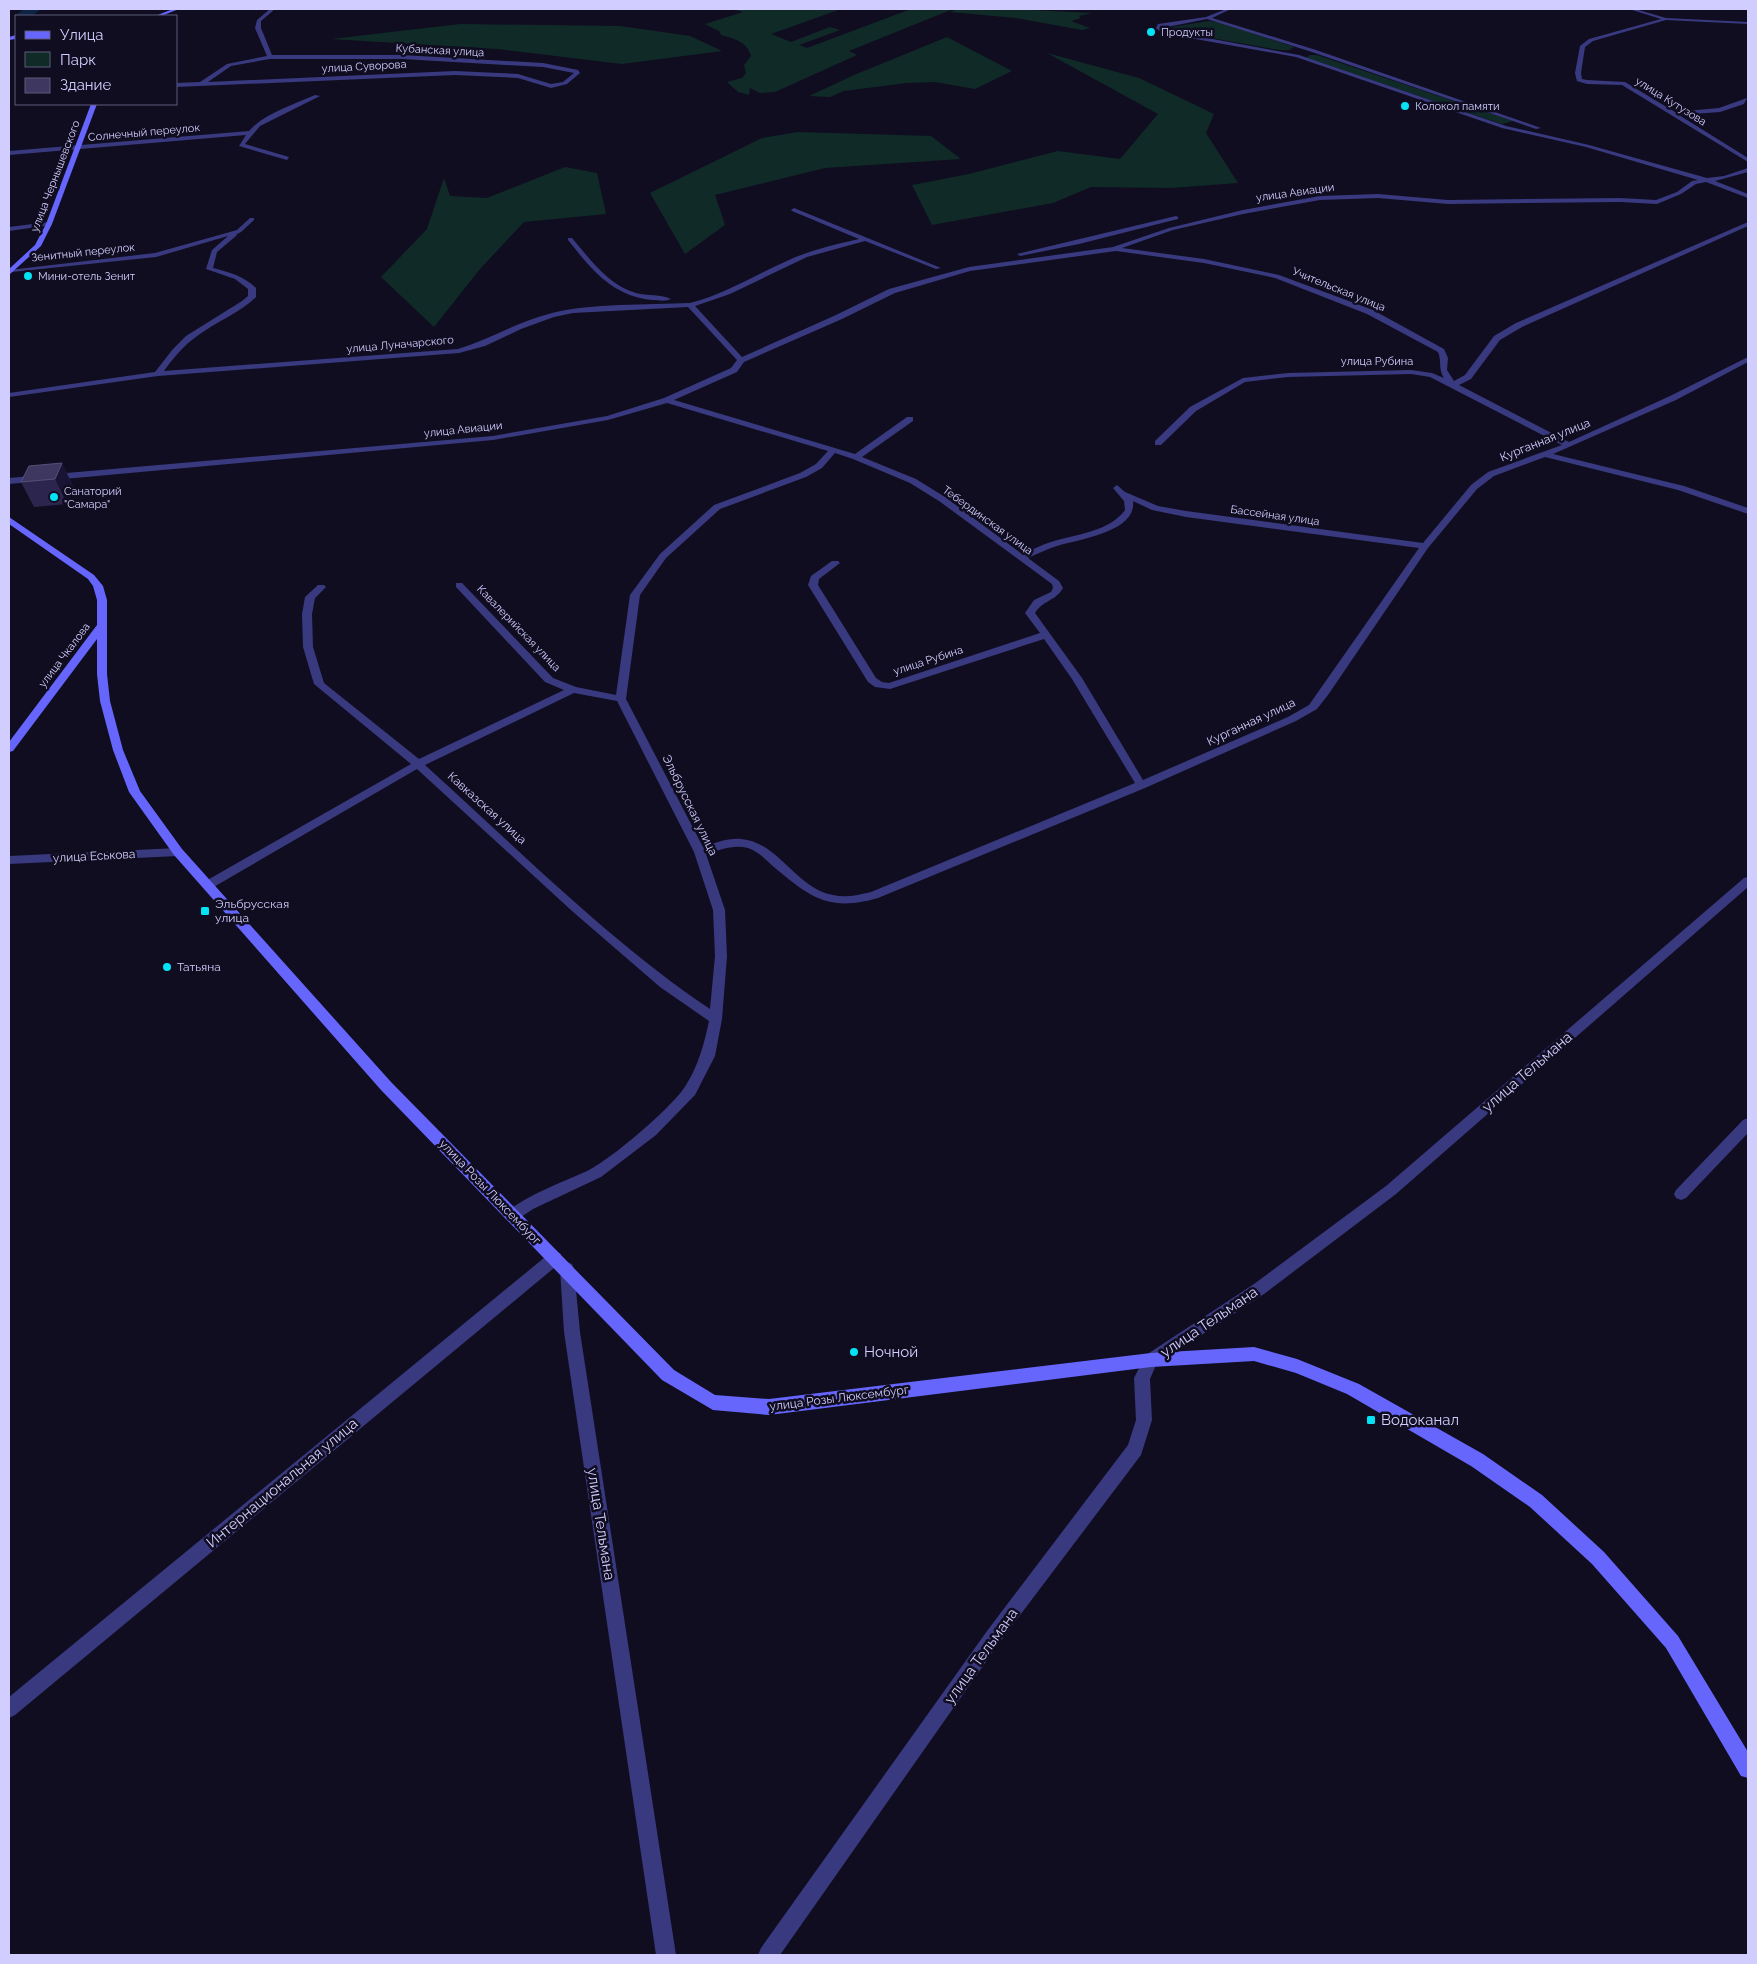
<svg xmlns="http://www.w3.org/2000/svg" width="1757" height="1964" font-family="Raleway,sans-serif">
<rect width="100%" height="100%" fill="#100d20"/>
<!-- green -->
<path fill="#102a28" d="M732 9H841L771 34 791 42 830 27 840 30 799 45 807 48 911 9H953L849 51 857 55 775 92 760 93 750 88 749 95 738 92 727 82 742 78 746 73 744 65 751 56C747 41 734 39 721 35L719 31 705 24 743 12Z
M958 9H1010L1092 13 1079 16 1081 18 1071 21 1090 28 1082 30 1016 18 950 12Z
M1208 21 1219 22 1294 47 1289 50H1279L1172 31 1167 28Z
M460 24 620 26 690 36 722 51 622 64 497 49 331 39Z
M947 37 1012 71 975 89 935 82 906 83 844 91 830 97 809 96 854 75Z
M1047 53 1139 78 1214 114 1206 133 1238 183 1171 188 1091 187 1053 203 932 225 912 185 969 174 1058 151 1120 159 1158 114Z
M1310 55H1317L1513 121 1502 124 1306 58Z
M798 132 931 136 961 159 825 168 715 195 725 225 685 254 650 193 762 138Z
M565 167 597 173 606 214 524 222 480 269 434 327 381 277 427 229 444 178 450 196 487 198Z"/>
<g fill="none" stroke-linecap="round" stroke-linejoin="round">
<!-- river -->
<path fill="#0d2445" fill-rule="evenodd" d="M24 9H41L32 16H16V18L15 16Z"/>
<!-- street -->
<path fill="#39397f" fill-rule="evenodd" d="M270 9H275L261 21V28L272 55H402L543 63 578 70 580 73 567 84 551 88 518 78 455 75 176 87V83L200 82 227 64 267 56 255 28 257 20ZM270 59H402L543 67 574 73 563 82 551 84 518 74 455 71 208 82 231 66Z
M1226 9H1231L1212 18 1316 50 1541 128 1536 129 1312 52 1207 19 1162 28 1164 30 1299 55 1506 126 1589 145 1707 178 1724 176 1748 168V172L1715 181 1748 194V198L1706 182 1696 184 1681 194 1657 204 1620 202 1448 204 1378 198 1320 200 1243 214 1173 230 1122 248 1204 259 1279 275 1373 310 1444 349 1448 358 1447 370 1454 381 1465 375 1494 336 1516 323 1748 222V226L1522 327 1500 340 1471 379 1459 385 1569 442 1670 396 1748 357V362L1676 400 1553 454 1684 486 1748 508V514L1678 490 1545 457 1494 476 1477 489 1428 548 1328 695 1317 709 1296 721 1145 788 878 898C830 912 811 898 775 868 767 861 758 851 748 848 734 844 719 850 706 854L725 910 727 956 722 1019 715 1056 695 1095 656 1135 601 1177 533 1209 518 1219 513 1221 508 1219 506 1215C513 1200 571 1179 589 1170 611 1159 674 1106 686 1085 699 1064 704 1044 709 1021L660 987 572 911 417 769 212 888H204L202 885 204 882 411 764 314 684 303 647 302 614 305 597 318 585H324L326 587 315 598 312 614 313 647 324 683 419 759 564 690 545 682 456 587V583H462L553 678 576 687 616 695 630 595 660 554 714 505 800 473 816 464 828 451 667 403 608 420 493 440 9 484V478L493 436 607 416 664 398 731 368 737 360 688 307 573 313 554 317 521 329 485 346 459 353 158 376 9 397V393L155 372 173 349 186 336 242 301 248 296V289L235 279 206 269 212 250 228 236 156 257 12 272 9 270 155 253 237 230 250 218H254V220L241 232 237 234 236 236 217 252 213 268C229 272 244 276 256 288V297C242 311 222 319 206 330 188 341 176 354 164 371L458 349C490 339 519 321 552 313 592 303 647 305 690 303 726 294 756 274 789 260 811 250 836 244 859 239L792 211 791 210 794 208 941 268 936 269 865 241 807 257 730 294 695 306 742 357 836 315 889 289 969 267 1113 247 1169 228 1243 210 1320 196 1378 194 1448 200 1620 198 1656 200 1677 192 1692 181 1698 180 1586 147 1502 128 1296 57 1162 33 1156 28 1158 24 1206 17ZM1116 251 1204 263 1275 278 1367 314 1438 352C1442 362 1438 369 1444 378L1432 373 1411 370 1288 373 1243 378 1190 407 1155 441V445H1161L1196 411 1245 382 1288 377 1411 374 1430 377 1562 445 1488 472 1471 485 1423 543 1186 511 1158 506 1125 492 1117 485 1113 488 1124 501 1125 510C1109 532 1076 534 1051 542 1041 545 1032 550 1022 554L945 497 916 479 862 457 913 421V417H907L855 454 674 400 737 372 744 362 842 319 895 293 970 271ZM835 453 853 459 910 483 939 501 1052 584 1053 588 1051 592 1034 600 1025 613 1040 633 889 683 882 682 876 678 818 585 819 579 840 563 838 561H832L811 576 808 585 868 682 875 687 890 689 1044 639 1072 679 1135 783 871 892C858 895 846 898 833 895 796 889 779 842 741 839 728 838 715 843 703 847L626 699 640 595 666 558 720 509 806 477 822 468ZM1133 501 1152 510 1186 517 1419 548 1309 705 1288 717 1143 780 1082 678 1035 613C1043 600 1056 601 1063 588L1059 581 1028 558C1037 554 1047 549 1057 546 1079 539 1137 532 1133 501ZM574 693 617 701 694 852 713 910 715 956 710 1009C609 941 516 847 425 765Z
M1629 9H1635L1666 18 1748 22V24L1666 20 1593 41 1585 47 1581 73 1582 79 1587 80 1625 82 1675 112 1719 108 1747 98 1744 104 1720 112 1679 115 1748 158V162L1622 85 1587 84 1577 81 1575 73 1580 46 1589 39 1661 19Z
M315 95 320 96 260 126 245 144 289 157 287 160 239 146 246 135 9 155V151L249 131C265 113 293 105 315 95Z
M1176 216 1178 217V219L1079 244 1020 256 1017 254Z
M49 222 52 224 51 225 9 231V227Z
M568 238H572C590 259 608 285 636 293 647 296 662 294 671 299 665 302 658 300 652 300 612 296 591 269 568 240Z
M178 848 184 852 178 856 9 864V856Z
M1748 877V887L1396 1194 1264 1294 1156 1365 1150 1379 1152 1420 1141 1455 999 1643 780 1955H758L761 1948 987 1631 1128 1445 1136 1420 1134 1378 1146 1355 1254 1284 1386 1186 1744 878Z
M1748 1118V1133L1686 1198 1681 1200 1676 1198 1674 1194 1676 1190 1743 1120Z
M555 1252 560 1253 562 1258 560 1263 15 1715 9 1718V1697L550 1253Z
M567 1262 572 1264 574 1269 580 1332 676 1955H656L564 1332 560 1269 562 1264Z"/>
<!-- secondary -->
<path fill="#6666fd" fill-rule="evenodd" d="M173 9H179L161 16H155Z
M16 35V39L9 40V37Z
M91 104H97L52 224 41 246 9 275V269L35 245 46 224Z
M9 517 94 575 103 586 107 600V674L110 701 123 750 140 791 182 849 391 1082 674 1370 715 1395 769 1399 1151 1353 1254 1347 1297 1359 1359 1384 1483 1454 1542 1495 1604 1552 1678 1636 1748 1752V1778L1741 1776 1666 1648 1592 1564 1530 1507 1471 1466 1347 1394 1296 1373 1254 1361 1151 1367 769 1415 713 1410 662 1380 381 1090 174 855 129 792 113 750 100 701 97 674V639L13 751 9 752V742L97 625V600L93 586 88 579 9 524Z"/>
</g>
<!-- wall -->
<path fill="#2c264e" d="M62 463 74 488 67 504 34 507 21 482Z"/>
<!-- shaded-wall -->
<path fill="#1a1434" d="M62 463 74 488 67 504 55 479Z"/>
<!-- building -->
<path fill="#3e3861" stroke="#554f7a" d="M62 463 55 479 21 482 29 466Z"/>
<!-- markers -->
<g fill="#03e3f4" stroke="#100d20" stroke-width="2">
<circle cx="1151" cy="32" r="5"/>
<circle cx="1405" cy="106" r="5"/>
<circle cx="28" cy="276" r="5"/>
<circle cx="54" cy="497" r="5"/>
<rect x="200" y="906" width="10" height="10" rx="2.5"/>
<circle cx="167" cy="967" r="5"/>
<circle cx="854" cy="1352" r="5"/>
<rect x="1366" y="1415" width="10" height="10" rx="2.5"/>
</g>
<g text-anchor="middle" stroke-width="5" stroke-linejoin="round" paint-order="stroke">
<!-- far-poi labels -->
<g font-size="11" fill="#d1cdfe" stroke="#100d20" text-anchor="start">
<text x="1161" y="36">Продукты</text>
<text x="1415" y="110">Колокол памяти</text>
<text x="38" y="280">Мини-отель Зенит</text>
<text x="64" y="495">Санаторий<tspan x="64" dy="13">"Самара"</tspan></text>
</g>
<!-- far-street labels -->
<g font-size="11" fill="#d1cdfe" stroke="#100d20">
<text transform="translate(440 50) rotate(3)" y="4">Кубанская улица</text>
<text transform="translate(364 66) rotate(-3)" y="4">улица Суворова</text>
<text transform="translate(1671 101) rotate(32)" y="4">улица Кутузова</text>
<text transform="translate(144 132) rotate(-5)" y="4">Солнечный переулок</text>
<text transform="translate(55 176) rotate(-69)" y="4">улица Чернышевского</text>
<text transform="translate(1295 192) rotate(-8)" y="4">улица Авиации</text>
<text transform="translate(83 252) rotate(-6)" y="4">Зенитный переулок</text>
<text transform="translate(1339 289) rotate(22)" y="4">Учительская улица</text>
<text transform="translate(400 344) rotate(-5)" y="4">улица Луначарского</text>
<text x="1377" y="365">улица Рубина</text>
<text transform="translate(463 429) rotate(-6)" y="4">улица Авиации</text>
<text transform="translate(1275 515) rotate(8)" y="4">Бассейная улица</text>
<text transform="translate(988 520) rotate(36)" y="4">Тебердинская улица</text>
<text transform="translate(519 628) rotate(46)" y="4">Кавалерийская улица</text>
<text transform="translate(64 655) rotate(-53)" y="4">улица Чкалова</text>
<text transform="translate(928 660) rotate(-18)" y="4">улица Рубина</text>
</g>
<!-- street labels -->
<g font-size="12" fill="#d1cdfe" stroke="#100d20">
<text transform="translate(1545 440) rotate(-22)" y="4">Курганная улица</text>
<text transform="translate(1251 722) rotate(-25)" y="4">Курганная улица</text>
<text transform="translate(690 805) rotate(64)" y="4">Эльбрусская улица</text>
<text transform="translate(487 808) rotate(42)" y="4">Кавказская улица</text>
<text transform="translate(94 856) rotate(-3)" y="4">улица Еськова</text>
<text transform="translate(490 1192) rotate(46)" y="4">улица Розы Люксембург</text>
<text transform="translate(839 1398) rotate(-7)" y="4">улица Розы Люксембург</text>
</g>
<!-- poi labels -->
<g font-size="12" fill="#d1cdfe" stroke="#100d20" text-anchor="start">
<text x="215" y="908">Эльбрусская<tspan x="215" dy="14">улица</tspan></text>
<text x="177" y="971">Татьяна</text>
</g>
<!-- near-street labels -->
<g font-size="15" fill="#d1cdfe" stroke="#100d20">
<text transform="translate(1527 1072) rotate(-41)" y="5">улица Тельмана</text>
<text transform="translate(1209 1322) rotate(-34)" y="5">улица Тельмана</text>
<text transform="translate(282 1483) rotate(-40)" y="5">Интернациональная улица</text>
<text transform="translate(601 1524) rotate(81)" y="5">улица Тельмана</text>
<text transform="translate(981 1656) rotate(-54)" y="5">улица Тельмана</text>
</g>
<!-- near-poi labels -->
<g font-size="15" fill="#d1cdfe" stroke="#100d20" text-anchor="start">
<text x="864" y="1357">Ночной</text>
<text x="1381" y="1425">Водоканал</text>
</g>
</g>
<!-- border -->
<rect width="1757" height="1964" fill="none" stroke="#d1cdfe" stroke-width="20"/>
<!-- legend -->
<rect x="15" y="15" width="162" height="90" fill="#100d20" stroke="#5d5a79"/>
<rect x="25" y="31" width="25" height="8" fill="#6666fd" stroke="#5d5a79"/>
<text x="60" y="40" font-size="15" fill="#d1cdfe">Улица</text>
<rect x="25" y="52" width="25" height="15" fill="#102a28" stroke="#5d5a79"/>
<text x="60" y="65" font-size="15" fill="#d1cdfe">Парк</text>
<rect x="25" y="78" width="25" height="15" fill="#3e3861" stroke="#5d5a79"/>
<text x="60" y="90" font-size="15" fill="#d1cdfe">Здание</text>
</svg>
